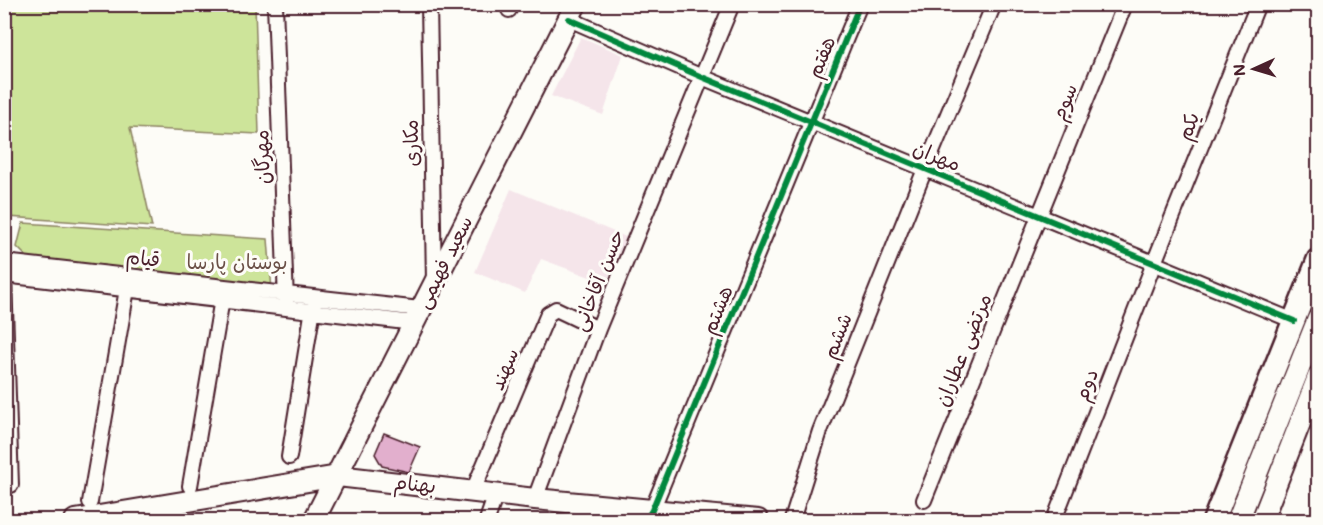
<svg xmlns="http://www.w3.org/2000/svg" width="1323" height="525" font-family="Mali,'Playpen Sans Arabic',sans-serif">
<rect width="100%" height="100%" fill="#fdfcf7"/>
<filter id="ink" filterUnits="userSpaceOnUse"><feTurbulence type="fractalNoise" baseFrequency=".0167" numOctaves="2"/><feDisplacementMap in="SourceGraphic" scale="12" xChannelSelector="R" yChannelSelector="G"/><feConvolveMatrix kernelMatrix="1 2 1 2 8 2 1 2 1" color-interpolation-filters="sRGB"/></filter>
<g filter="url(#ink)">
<!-- built -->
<path fill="#f5e5ea" d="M581 37 623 55 603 115 551 96Z
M511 189 626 237 606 283 541 259 525 293 475 272Z"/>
<!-- green -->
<path fill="#cde49a" stroke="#8c8262" stroke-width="1.5" d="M4 5H255L259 134 130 128 152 227 8 217 4 164Z
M23 223 268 239 272 291 34 264 17 247Z"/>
<!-- building -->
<path fill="#e2afcd" stroke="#4a1f2b" stroke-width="1.5" d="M384 433 420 447 409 472 382 466 375 454Z"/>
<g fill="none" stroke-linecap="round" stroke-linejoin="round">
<defs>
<path id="street" d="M275 4 286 302
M429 4 434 281
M509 10V4
M569 19 702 77 1294 321
M4 262 420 309
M4 275 414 323
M4 278 11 485
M289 457 314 302
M190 486 223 293
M473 491 548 314 556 309 598 329
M535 499 598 329 732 4
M924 500 1125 4
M90 502 127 289
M487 520 496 494
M646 520 652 510 860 4
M792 520 820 431 925 169 994 4
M1054 520 1154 263 1258 4"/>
<path id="secondary" d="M75 520 338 476 535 499 758 520
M314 520 576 4
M1262 520 1318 377"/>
<path id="primary" d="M1214 520 1318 260
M1238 520 1318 320"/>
</defs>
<!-- street casing -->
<use href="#street" stroke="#4a1f2b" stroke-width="18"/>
<!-- secondary casing -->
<use href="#secondary" stroke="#4a1f2b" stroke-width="24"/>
<!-- primary casing -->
<use href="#primary" stroke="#4a1f2b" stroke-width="26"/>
<!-- street -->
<use href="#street" stroke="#fdfcf7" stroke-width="14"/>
<!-- secondary -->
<use href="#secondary" stroke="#fdfcf7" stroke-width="20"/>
<!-- primary -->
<use href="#primary" stroke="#fdfcf7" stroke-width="21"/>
<defs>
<path id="cycleway" d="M569 19 702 77 1294 321
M646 520 652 510 860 4"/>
</defs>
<!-- cycleway casing -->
<use href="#cycleway" stroke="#fdfcf7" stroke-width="10"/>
<!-- cycleway -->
<use href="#cycleway" stroke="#00873e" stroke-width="6"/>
</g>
</g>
<g text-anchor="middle" stroke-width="6" stroke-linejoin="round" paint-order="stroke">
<!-- street labels -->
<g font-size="20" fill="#4a1f2b" stroke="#fdfcf7">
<text transform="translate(821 57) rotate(-67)" y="7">هفتم</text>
<text transform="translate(1064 102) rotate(-68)" y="7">سوم</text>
<text transform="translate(1188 126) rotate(-68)" y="7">یکم</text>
<text transform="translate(411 143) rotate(-91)" y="7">مکاری</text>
<text transform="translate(937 156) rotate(22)" y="7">مهران</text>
<text transform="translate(262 157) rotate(-92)" y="7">مهرگان</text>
<text transform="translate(143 258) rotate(6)" y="7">قیام</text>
<text transform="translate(444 262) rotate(-63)" y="7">سعید فهیمی</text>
<text transform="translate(598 280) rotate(-68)" y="7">حسن آقاخانی</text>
<text transform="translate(717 310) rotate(-68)" y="7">هشتم</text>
<text transform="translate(837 336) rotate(-68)" y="7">ششم</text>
<text transform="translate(963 350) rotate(-68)" y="7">مرتضی عطاران</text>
<text transform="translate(504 369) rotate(-67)" y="7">سهند</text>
<text transform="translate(1086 385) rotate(-69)" y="7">دوم</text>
<text transform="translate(415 484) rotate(6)" y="7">بهنام</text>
</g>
<!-- park labels -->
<g font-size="20" fill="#6b5047" stroke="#fdfcf7">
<text x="237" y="269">بوستان پارسا</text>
</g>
</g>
<!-- margin -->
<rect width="1323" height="525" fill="none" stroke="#fdfcf7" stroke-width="24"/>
<rect x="12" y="12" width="1299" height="501" fill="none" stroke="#4a1f2b" stroke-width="2" filter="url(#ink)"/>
<!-- north arrow -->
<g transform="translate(1254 69) rotate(266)" stroke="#fdfcf7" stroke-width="4.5" paint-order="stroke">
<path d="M0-4.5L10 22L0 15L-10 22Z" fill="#4a1f2b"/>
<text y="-9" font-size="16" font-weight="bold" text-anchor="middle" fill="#4a1f2b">N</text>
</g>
</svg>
